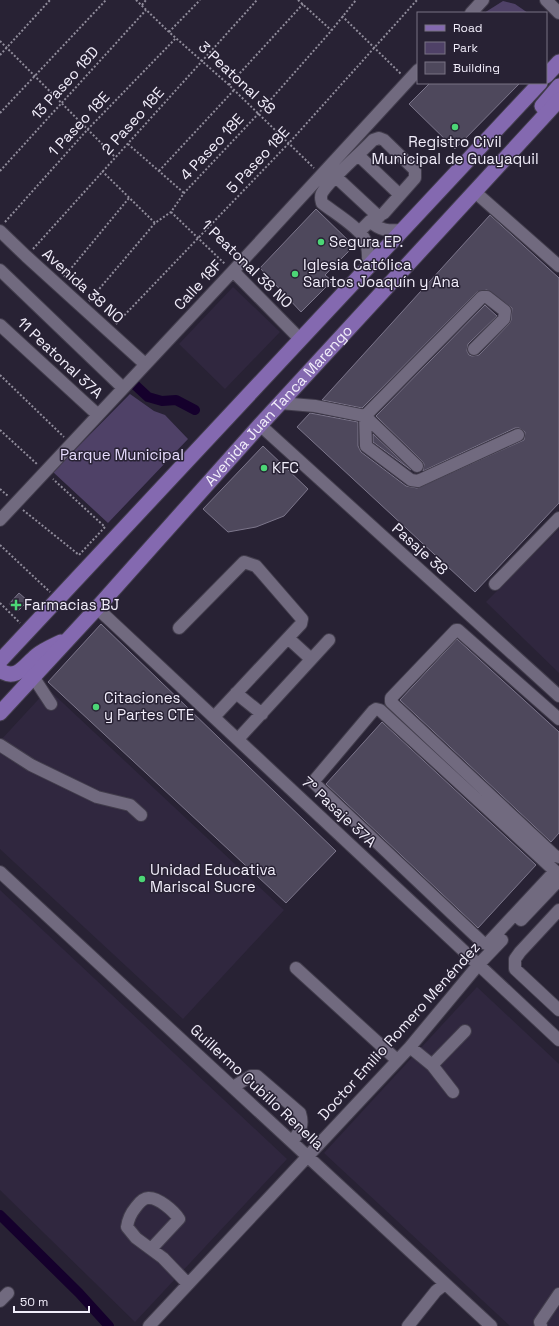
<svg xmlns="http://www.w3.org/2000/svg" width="559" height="1326" font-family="'Space Grotesk',sans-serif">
<rect width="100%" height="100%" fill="#282234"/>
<!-- built -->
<path fill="#30273f" d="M233 287 280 332 225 389 179 344Z
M559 529V673L486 602Z
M48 689 284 910 183 1019 0 849V741Z
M0 890 287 1159 135 1322 0 1190Z
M477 987 559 1064V1326H510L324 1153Z"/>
<!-- green -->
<path fill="#4f4167" d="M503 1 515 4 528 13H484Z
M130 394 154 411 165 415 188 439 108 523 53 472Z"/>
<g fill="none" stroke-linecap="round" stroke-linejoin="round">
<!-- canal -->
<path stroke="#15002c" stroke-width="10" d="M134 384 148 397 162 401 176 400 195 410
M0 1215 79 1293 109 1326"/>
</g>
<!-- building -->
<path fill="#4e485c" stroke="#7c768b" d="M430 83H520L455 149 409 104Z
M316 209 354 246 325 275 332 281 301 312 260 268Z
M490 215 559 278V503L475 592 297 427 310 413 358 422V446L361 452 406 486 417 488 524 440 525 432 519 428H515L423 471 424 464 422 461 376 416 485 305 497 316 468 344 467 351 469 355 472 356 479 355 509 324 511 320 512 308 487 290 477 292 362 408 322 400Z
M373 434 411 470 373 442Z
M263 446 308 489 284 516 256 527 228 532 203 509Z
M19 593 28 601 18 611 9 604Z
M101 624 336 851 286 903 48 682Z
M457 639 559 732V833L551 842 400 700Z
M382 722 536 865 478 928 326 784Z"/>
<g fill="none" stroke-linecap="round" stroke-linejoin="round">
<defs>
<path id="minor" d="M546 0 559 13
M471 13 483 0
M358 155 400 195
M336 177 379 217
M475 192 559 266
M370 221C380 231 389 231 402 230
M0 231 26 256 145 364
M359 232 370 221 384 213 415 178V170L384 140 379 138 373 140C361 153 329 180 322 193 320 197 321 199 322 203 333 212 360 228 365 240 369 248 368 258 368 266
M0 270 123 388
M233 271 300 339
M0 325 98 415
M280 403 315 406 365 416 482 297H487L505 311 504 319 474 349
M260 425 559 696
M417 466 365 416 366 446 411 480 418 481 518 435
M0 520 233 271 418 70
M495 584 559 518
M97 608 559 1040
M179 628 244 562 256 566 302 619 301 624 214 717
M288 638 311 659
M34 678 51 704
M236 693 262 714
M559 719 458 630H456L391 698V702L555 856 559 857
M238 739 329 640
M0 745 31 765 97 797 130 805 141 815
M555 871 487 944 483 943 313 782 373 711 376 709 380 710 555 871 559 875
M0 872 491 1326
M559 910 520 952 515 959V969L559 1010
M521 920 559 880
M296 968 397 1060
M410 1047 432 1065 453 1092
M432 1065 465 1031
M233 1087 251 1076H257L300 1113C304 1126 300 1131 292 1142
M151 1249 179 1219C174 1211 158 1197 148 1198 143 1198 139 1203 136 1207 131 1213 128 1219 127 1227L136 1238 163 1258 188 1284
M0 1301 8 1293
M149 1326 410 1047 479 964 502 940
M408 1326 436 1291 445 1284
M541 1326 540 1322 559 1294"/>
<g id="major">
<path d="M546 76 559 62"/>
<path d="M542 106 559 86"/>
<path d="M0 661 540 83"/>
<path d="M0 670C16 682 25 665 36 656 43 650 53 646 61 642"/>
<path id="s1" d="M0 713 97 608 260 425 559 100"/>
</g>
</defs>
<!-- minor casing -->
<use href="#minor" stroke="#423d4c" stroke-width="14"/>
<!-- major casing -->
<use href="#major" stroke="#423d4c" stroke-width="17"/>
<!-- path -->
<path stroke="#908c9b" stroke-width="2" stroke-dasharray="2 2" stroke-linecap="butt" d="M136 0 169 32 229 85 314 168
M298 0 331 30
M142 5 146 0
M342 16 401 74
M169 32 200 0
M0 41 115 157
M0 55 50 0
M229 85 303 4
M0 113 106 0
M128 144 184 193
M0 171 146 10
M102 171 155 223
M159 171 234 90
M171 212 225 264
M5 222 88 129 176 38
M33 249 257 0
M64 277 129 198
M89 301 155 223 171 212 184 193 259 113 331 31 356 0
M116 324 289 143 417 0
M0 375 64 437
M0 430 38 465
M0 489 8 496
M23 510 79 555 105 527 53 479
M0 545 50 592
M0 603 20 623"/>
<!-- minor -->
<use href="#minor" stroke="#716a7f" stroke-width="12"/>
<!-- major -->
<use href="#major" stroke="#8469b0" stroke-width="15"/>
</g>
<!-- markers -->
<g fill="#4cd676" stroke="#282234" stroke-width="1.5">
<circle cx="455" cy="127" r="4"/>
<circle cx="321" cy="242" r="4"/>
<circle cx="295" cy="274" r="4"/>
<circle cx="264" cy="468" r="4"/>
<path d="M14 599h4v4h4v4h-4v4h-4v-4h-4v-4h4z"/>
<circle cx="96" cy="707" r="4"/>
<circle cx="142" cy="879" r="4"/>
</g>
<g text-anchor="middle" stroke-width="3" stroke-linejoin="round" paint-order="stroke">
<!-- street labels -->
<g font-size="15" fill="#f1edfa" stroke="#282234">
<text transform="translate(237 78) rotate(43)" y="5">3 Peatonal 38</text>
<text transform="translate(65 83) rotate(-48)" y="5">13 Paseo 18D</text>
<text transform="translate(133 121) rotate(-48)" y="5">2 Paseo 18E</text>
<text transform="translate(79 124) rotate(-47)" y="5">1 Paseo 18E</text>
<text transform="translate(212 147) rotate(-47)" y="5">4 Paseo 18E</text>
<text transform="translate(258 160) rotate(-47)" y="5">5 Paseo 18E</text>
<text transform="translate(247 264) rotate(44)" y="5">1 Peatonal 38 NO</text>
<text transform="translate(198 285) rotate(-47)" y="5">Calle 18F</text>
<text transform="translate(83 286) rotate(42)" y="5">Avenida 38 NO</text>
<text transform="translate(60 358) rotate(43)" y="5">11 Peatonal 37A</text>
<text dy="5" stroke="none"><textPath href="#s1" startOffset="415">Avenida Juan Tanca Marengo</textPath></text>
<text transform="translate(420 549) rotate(42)" y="5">Pasaje 38</text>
<text transform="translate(339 812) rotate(43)" y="5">7° Pasaje 37A</text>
<text transform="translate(399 1031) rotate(-48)" y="5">Doctor Emilio Romero Menéndez</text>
<text transform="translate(257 1087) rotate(43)" y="5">Guillermo Cubillo Renella</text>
</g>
<!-- poi labels -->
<g font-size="15" fill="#f1edfa" stroke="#282234" text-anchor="start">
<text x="455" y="147" text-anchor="middle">Registro Civil<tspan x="455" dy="17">Municipal de Guayaquil</tspan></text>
<text x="329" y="247">Segura EP.</text>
<text x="303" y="270">Iglesia Católica<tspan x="303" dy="17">Santos Joaquín y Ana</tspan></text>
<text x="272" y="473">KFC</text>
<text x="24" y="610">Farmacias BJ</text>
<text x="104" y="703">Citaciones<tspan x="104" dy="17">y Partes CTE</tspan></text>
<text x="150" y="875">Unidad Educativa<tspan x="150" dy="17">Mariscal Sucre</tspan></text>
</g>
<!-- park labels -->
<g font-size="15" fill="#e7dcfe" stroke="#282234">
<text x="122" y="460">Parque Municipal</text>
</g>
</g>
<!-- legend -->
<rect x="417" y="12" width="130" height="72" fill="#282234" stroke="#787383"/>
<rect x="425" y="25" width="20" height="6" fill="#8469b0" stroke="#787383"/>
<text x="453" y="32" font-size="12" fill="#f1edfa">Road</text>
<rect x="425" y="42" width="20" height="12" fill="#4f4167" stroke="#787383"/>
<text x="453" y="52" font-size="12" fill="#f1edfa">Park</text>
<rect x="425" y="62" width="20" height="12" fill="#4e485c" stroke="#787383"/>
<text x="453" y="72" font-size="12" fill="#f1edfa">Building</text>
<!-- scale -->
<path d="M14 1306v6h75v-6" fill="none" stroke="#f1edfa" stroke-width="2"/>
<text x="20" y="1306" font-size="12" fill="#f1edfa" stroke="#282234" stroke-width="3" paint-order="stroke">50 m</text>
</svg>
